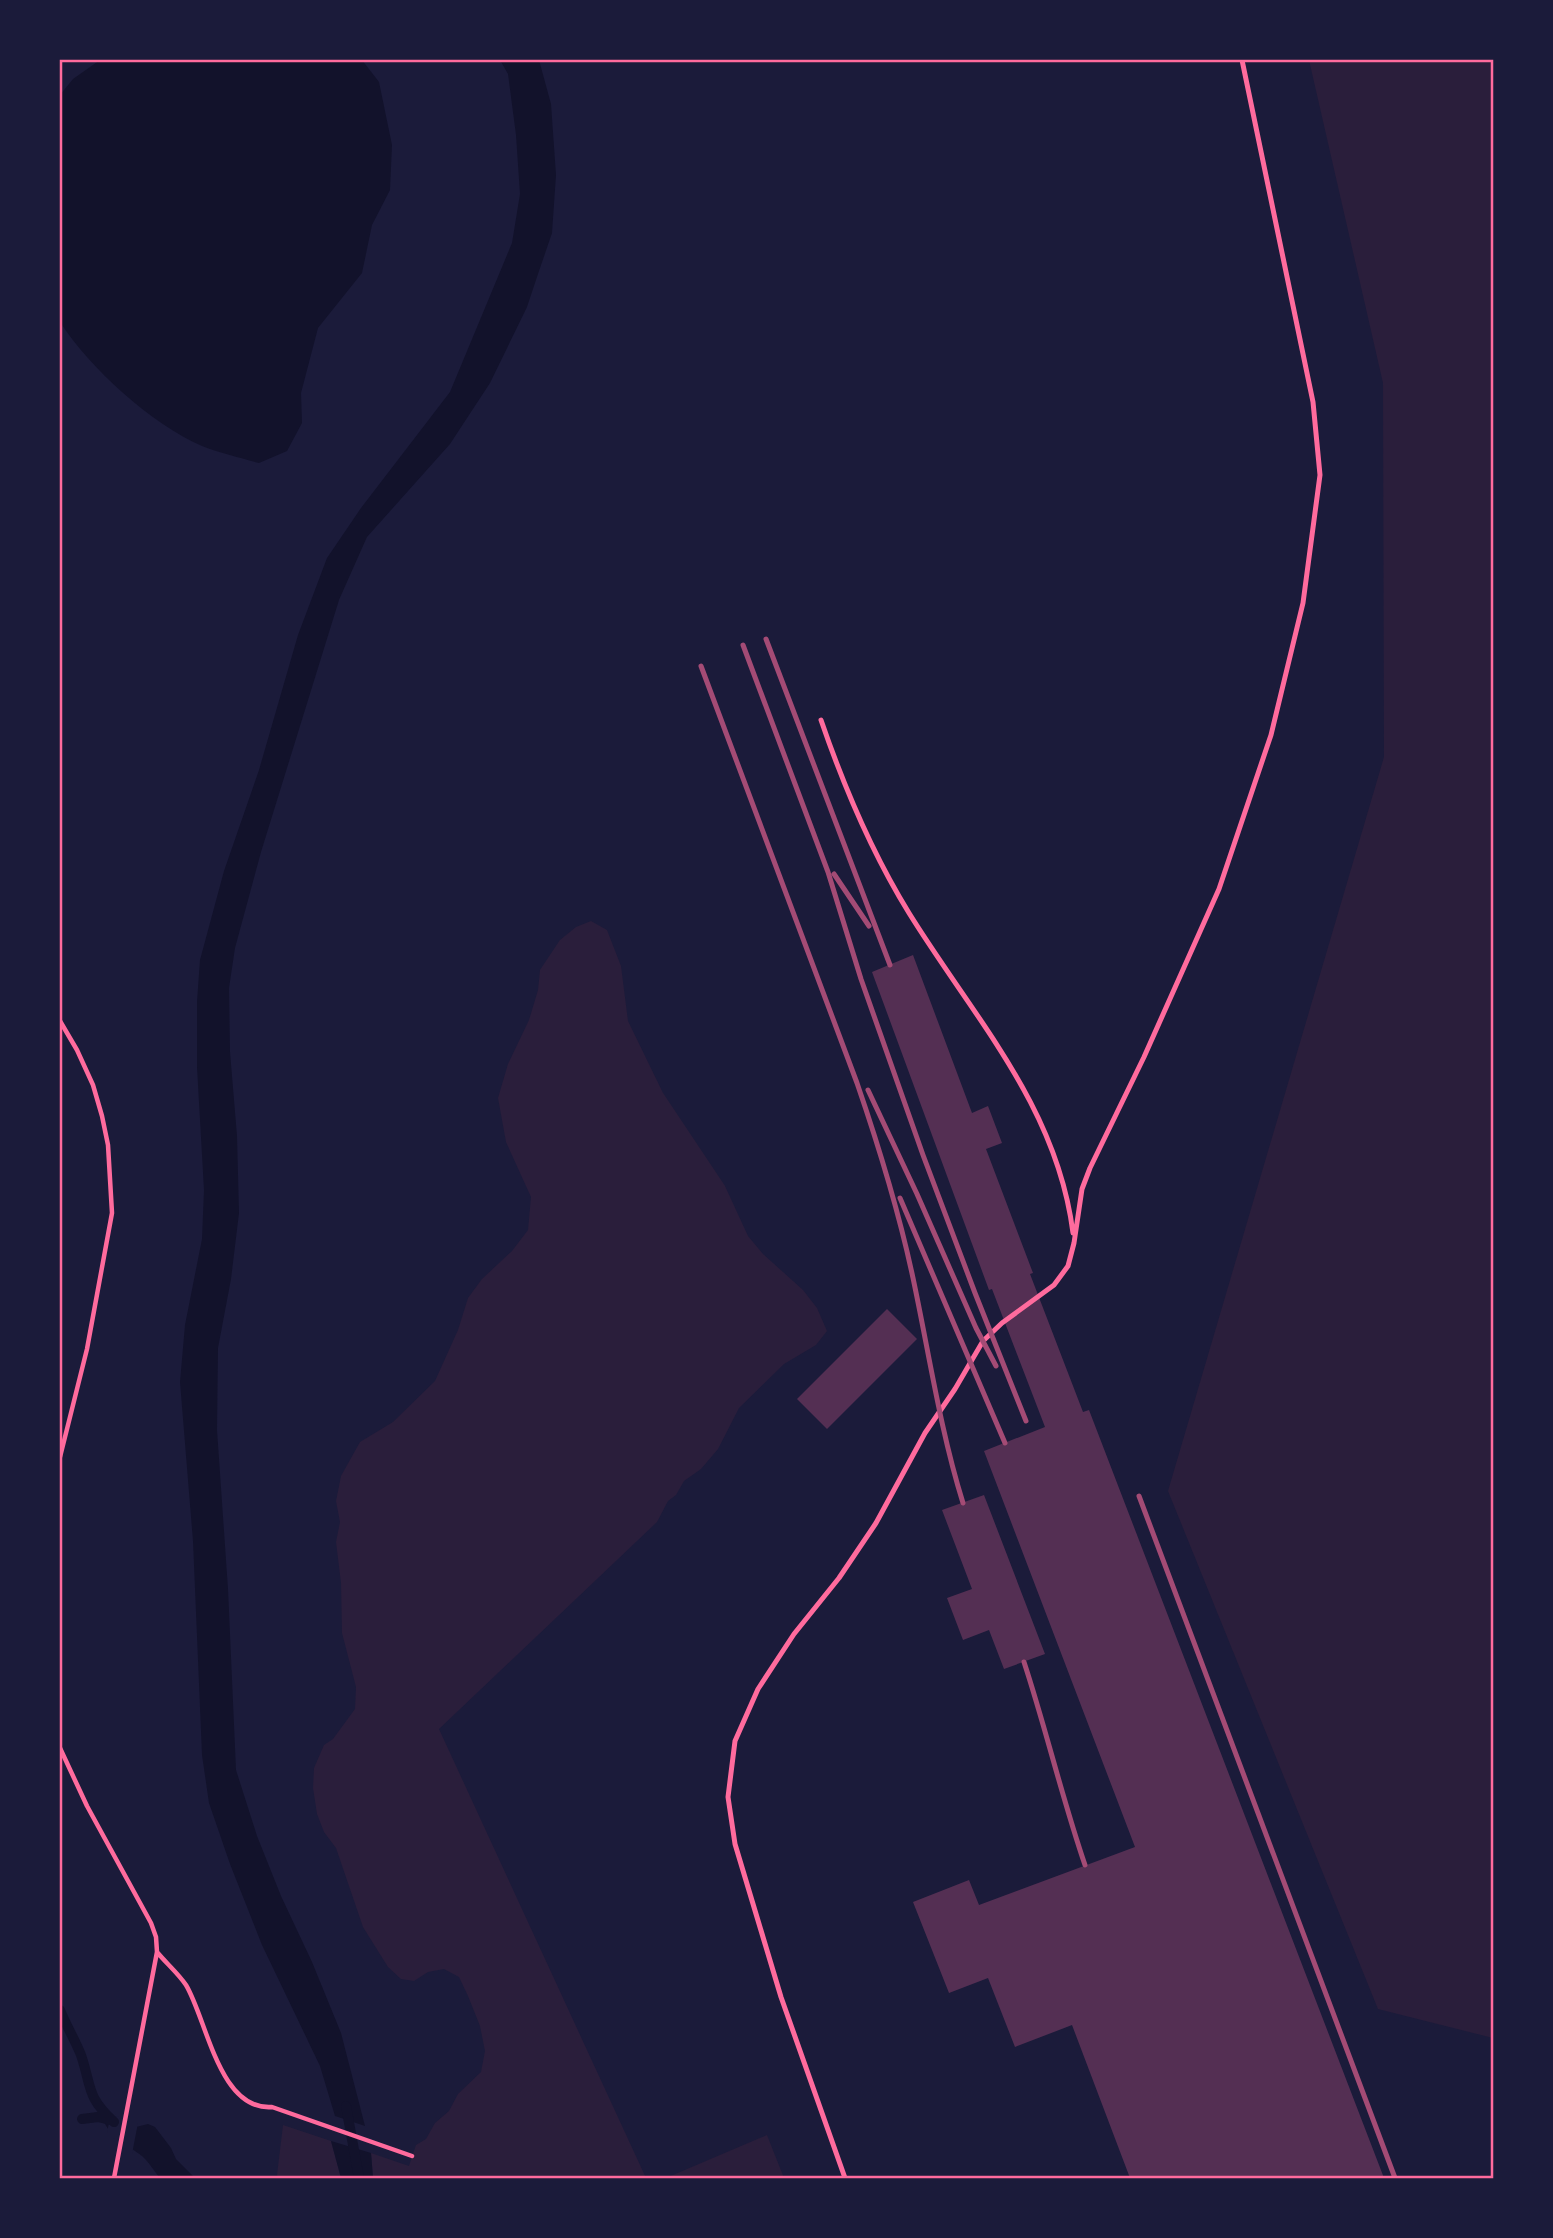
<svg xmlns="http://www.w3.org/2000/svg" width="1553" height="2238" font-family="'Archivo Narrow',sans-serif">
<rect width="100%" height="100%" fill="#1b1b3a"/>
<!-- green -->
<path fill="#2a1e3b" d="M1309 60H1493V2038L1378 2009 1168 1491 1384 757 1383 383Z
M591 921 607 930 621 966 628 1021 663 1093 725 1186 748 1236 763 1254 803 1290 817 1308 827 1331 816 1345 784 1364 739 1408 718 1449 701 1469 684 1481 676 1495 668 1501 657 1522 439 1729 646 2178H373L371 2153 409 2166 416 2145 426 2139 435 2123 449 2111 458 2094 481 2072 485 2051 480 2026 468 1996 459 1977 444 1969 428 1972 414 1981 401 1979 388 1967 363 1927 336 1848 324 1832 317 1814 313 1788 314 1768 324 1745 333 1739 355 1709 356 1687 342 1633 341 1583 336 1542 340 1522 336 1501 341 1476 360 1442 393 1422 435 1381 458 1330 468 1298 482 1279 512 1251 528 1230 531 1197 506 1142 498 1098 508 1064 529 1020 538 990 540 970 560 940 576 927Z
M283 2125 331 2141 341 2178H278L277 2175Z
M767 2135 784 2178H666Z"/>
<!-- water -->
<path fill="#12122b" d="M100 60H362L379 82 392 145 390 190 372 225 362 273 318 328 301 393 302 423 287 451 259 463C241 458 220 453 202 446 151 424 90 368 60 322V95L73 79Z
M500 60H539L551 104 556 175 552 233 539 271 527 307 490 383 450 444 367 537 339 600 261 852 235 948 229 988 230 1052 237 1136 239 1213 231 1279 218 1348 217 1430 228 1589 236 1770 257 1836 281 1896 312 1962 341 2033 365 2126 335 2116 320 2066 262 1945 230 1864 209 1803 202 1755 193 1541 180 1382 185 1325 202 1239 204 1190 197 1067V1002L200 960 224 871 259 770 298 635 327 558 361 508 450 392 512 243 520 194 516 135 508 74Z
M107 2113 132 2128 148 2124 155 2127 171 2148 176 2159 195 2178H160C154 2171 149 2162 142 2156 127 2144 106 2136 102 2115Z
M331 2141 371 2153 373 2178H341Z"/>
<!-- pier -->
<path fill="#1b1b3a" d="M111 2112 127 2123H138L132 2154 107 2133Z"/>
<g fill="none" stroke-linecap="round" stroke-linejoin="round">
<!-- stream -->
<path stroke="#12122b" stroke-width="10" d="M60 2010C66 2025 75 2040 81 2055 92 2088 86 2096 114 2122
M346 2106 359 2178
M82 2119 98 2117 110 2120"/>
</g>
<!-- building -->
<path fill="#542f53" d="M913 955 972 1113 988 1106 1002 1143 986 1149 1033 1273 1030 1274 1083 1412 1089 1410 1384 2178H1130L1072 2025 1015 2047 988 1978 949 1993 913 1902 969 1880 979 1905 1135 1847 984 1451 1045 1427 992 1289 989 1290 872 972Z
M887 1309 917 1339 827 1429 797 1399Z
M984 1495 1045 1654 1004 1669 989 1630 963 1640 947 1598 972 1589 942 1510Z"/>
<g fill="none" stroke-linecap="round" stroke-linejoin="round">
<!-- path -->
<path stroke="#ff6b9d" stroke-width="4.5" d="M60 1021 77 1050 93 1085 102 1116 108 1145 112 1213 87 1349 60 1457
M60 1748 87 1806 151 1923 156 1937 157 1952 114 2178
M157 1952C166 1963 178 1973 186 1985 207 2020 219 2111 272 2107L412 2156"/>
<!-- service -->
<path stroke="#ff6b9d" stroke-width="5" d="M821 720C844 787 872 853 909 913 974 1018 1057 1106 1073 1233
M845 2178 781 1997 735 1844 728 1797 735 1741 758 1689 794 1634 839 1578 876 1523 925 1433 955 1389 983 1341 1002 1323 1054 1285 1068 1266 1074 1243 1082 1189 1090 1168 1144 1057 1219 889 1271 735 1303 603 1320 475 1313 402 1242 60"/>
<!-- rail -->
<path stroke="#a44b75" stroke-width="5" d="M766 639 890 965
M743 645 828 872 861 979 923 1155 975 1293 1026 1421
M701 666 857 1083C879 1147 899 1212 913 1278 929 1353 940 1429 963 1503
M834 874 869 926
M868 1090 917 1194 976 1328 996 1366
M900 1198 1005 1443
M1139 1496 1395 2178
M1024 1662C1046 1729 1062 1798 1085 1865"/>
</g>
<!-- border -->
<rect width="1553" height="2238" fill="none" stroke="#1b1b3a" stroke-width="122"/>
<rect x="61" y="61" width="1431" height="2116" fill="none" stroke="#ff6b9d" stroke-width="2.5"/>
</svg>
